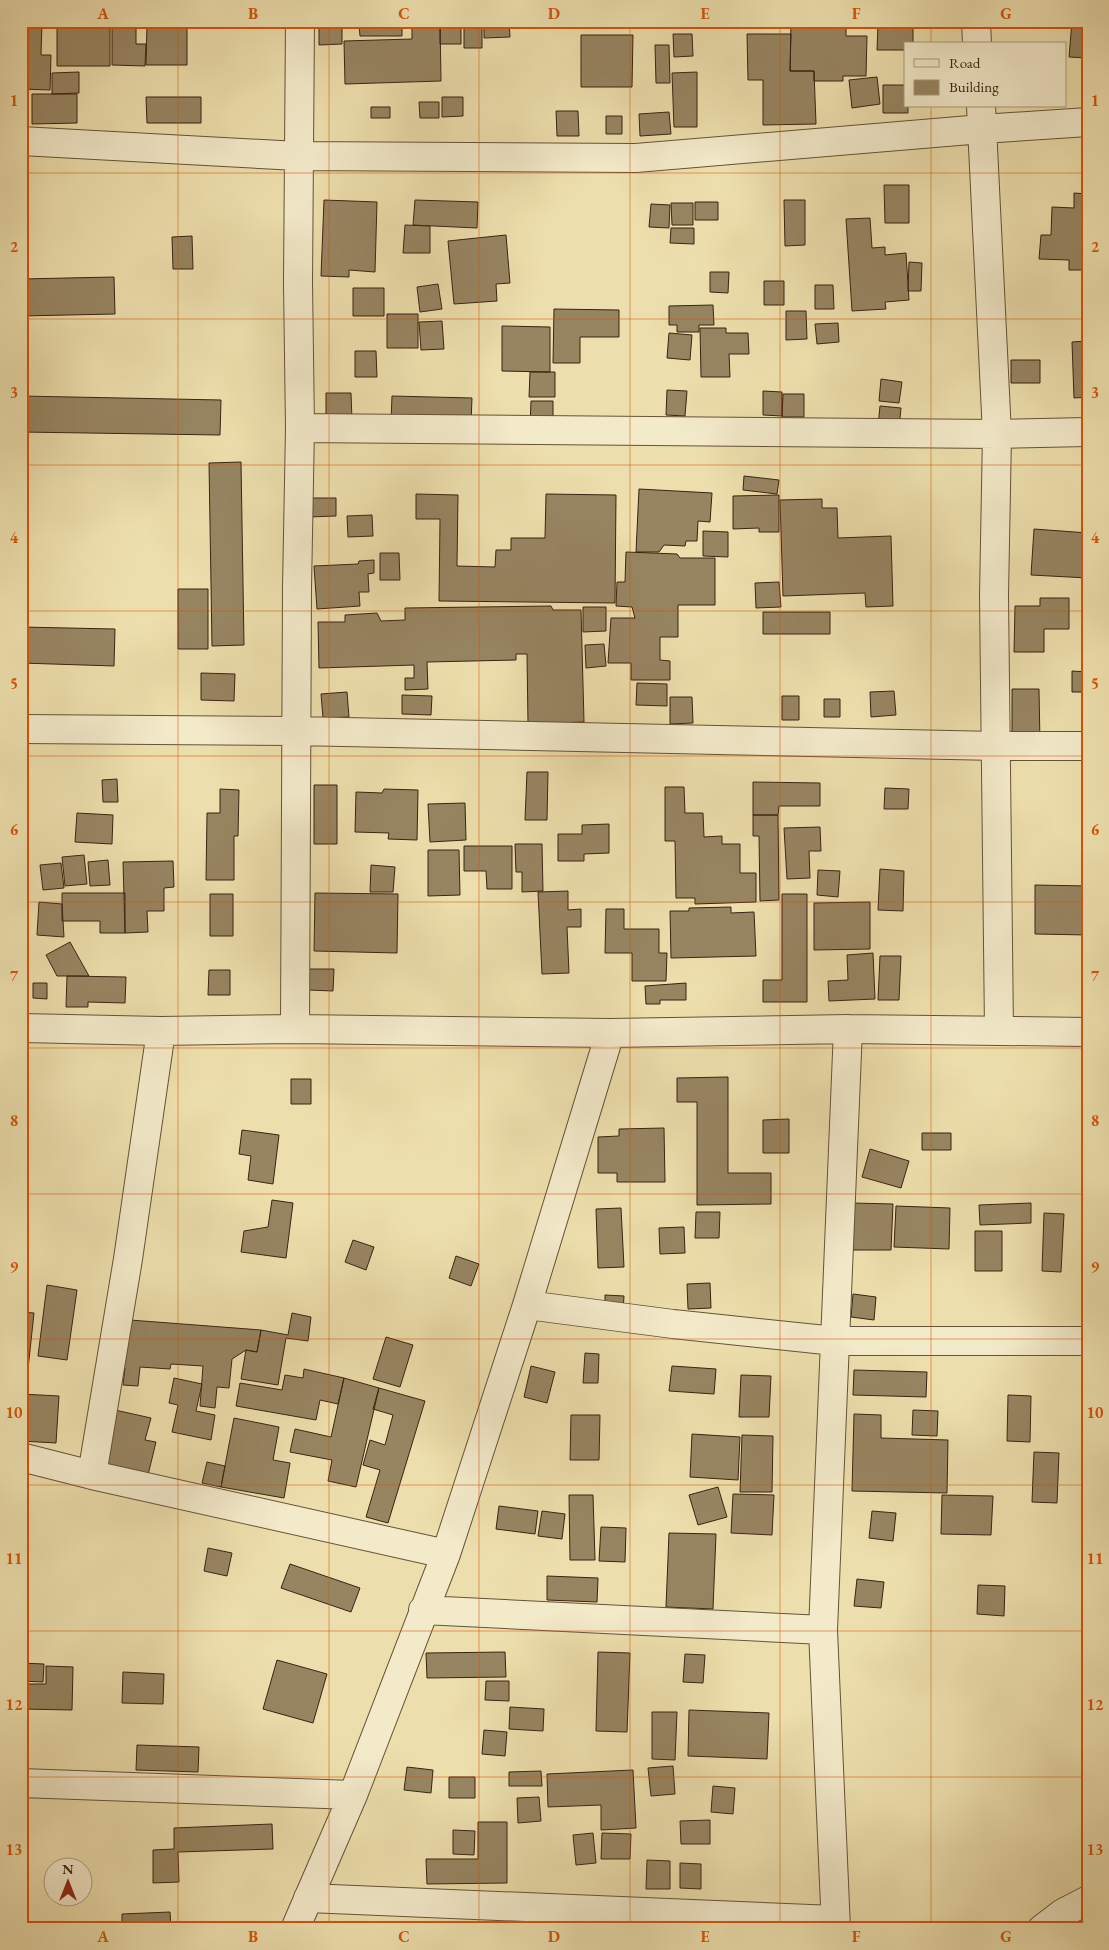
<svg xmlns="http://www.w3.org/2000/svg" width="1109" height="1950" font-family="'EB Garamond',serif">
<rect width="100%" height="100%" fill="#eddfad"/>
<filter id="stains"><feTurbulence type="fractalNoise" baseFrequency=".004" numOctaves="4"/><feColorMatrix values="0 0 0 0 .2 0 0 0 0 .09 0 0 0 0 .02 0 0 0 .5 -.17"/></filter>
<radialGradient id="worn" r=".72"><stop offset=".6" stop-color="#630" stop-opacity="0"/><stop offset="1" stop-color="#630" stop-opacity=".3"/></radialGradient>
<!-- building -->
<path fill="#978562" stroke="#392311" d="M21 21H42L41 55H51L50 90 21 89Z
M82 21H110V66H57V22Z
M319 21H402V36H360L359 24H342V44L319 45Z
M412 21H440L441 81 345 84 344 41 412 39Z
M440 21H461V44H440Z
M464 21H482V48H464Z
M484 21H509L510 37 484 38Z
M756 21H781V25H756Z
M791 21H846V36H867L866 76H843V81H814V71H790Z
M884 21H913V44H905V50H877L878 25H884Z
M1072 21H1088V58L1069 57Z
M112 24H136V44H146L145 66 112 65Z
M147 24H187V65H146Z
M673 34H692L693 56 674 57Z
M747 34H791L790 71H814L816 124 763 125V80H748Z
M581 35H633L632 87H581Z
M655 45H669L670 83H656Z
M79 72V93L52 94V73Z
M697 72V127H674L672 73Z
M877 77 880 104 852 108 849 80Z
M883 85H905V106H908V113H883Z
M32 94H77V123L32 124Z
M146 97H201V123H147Z
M442 97H463V116L442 117Z
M419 102H439V118H420Z
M371 107H390V118H371Z
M556 111H578L579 136H557Z
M669 112 671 134 640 136 639 114Z
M606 116H622V134H606Z
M884 185H909V223H885Z
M1074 193 1087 194 1088 270H1069V260L1039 259 1041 235H1051L1052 207 1074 208Z
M324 200 377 202 375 272 349 270V277L321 276Z
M415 200 478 202 477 228 413 225Z
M784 200H805V245L785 246Z
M695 202H718V220H695Z
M671 203H693V225H672Z
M651 204 670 205 669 228 649 227Z
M870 218 872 248 885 247V255L906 253 909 300 885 302 886 309 852 311 846 219Z
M405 225 430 226V253H403Z
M671 228H694V244L670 243Z
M506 235 510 283 496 284 497 301 454 304 448 241Z
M192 236 193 269H173L172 237Z
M909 262 922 263 921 291H908Z
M710 272H729L728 293 710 292Z
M114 277 115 314 21 316V279Z
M764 281H784V305H764Z
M438 284 442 309 420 312 417 287Z
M815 285H833L834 309H815Z
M353 288H384V316H353Z
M713 305 714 325H699V332H677V325H669V306Z
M554 309 619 310V337H580V363H553Z
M786 311H806L807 339 786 340Z
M387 314H418V348H387Z
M442 321 444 349 421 350 419 322Z
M838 323 839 342 817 344 815 324Z
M502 326 550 327V372L502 371Z
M700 328H726V333H748L749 354H729L730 377H701Z
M669 333 692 335 690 360 667 358Z
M1088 341V397L1074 398 1072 342Z
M355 351H376L377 377H355Z
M1011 360H1040V383H1011Z
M530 372H555V397H529Z
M881 379 902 382 899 403 879 401Z
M667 390 687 391 685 416 666 415Z
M763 391 782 392V416L763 415Z
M326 393H351L352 420H326Z
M783 394H804V417H782Z
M21 396 221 400 220 435 21 432Z
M392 396 472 398 471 423 391 421Z
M531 401H553V426H530Z
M880 406 901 408 899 428 878 426Z
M241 462 244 645 212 646 209 463Z
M744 476 779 480 777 494 743 490Z
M639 489 712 493 710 522 698 521 697 541H686L685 546 664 545 659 552H636Z
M416 494 458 495 457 566 495 567 496 550H511V538H545L546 494 616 495 615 603 439 601 440 519H416Z
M779 495V532H759V528L733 529V496Z
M308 498H336V516L308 517Z
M822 499V508H837L838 538 891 536 893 606 866 607 865 593 783 596 780 500Z
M372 515 373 536 348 537 347 516Z
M1034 529 1088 533V578L1031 575Z
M703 531 728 532V557L703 556Z
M626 552 677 554 680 558H715V605H678V637H660V660L670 661V680H631V663H608L611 618H635L632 607 616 606 617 582H625Z
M380 553H399L400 580H380Z
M374 560V573L368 574 369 592H359L360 606 317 609 314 566 358 564 359 561Z
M779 582 781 607 756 608 755 583Z
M178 589H208V649H178Z
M1040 598H1069V629H1044V652H1014L1015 606H1040Z
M551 606 553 610H581L584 722 528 724 527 654H516V660L427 662 428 689 405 690V678H414V665L319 668 318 622H345V615L377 613 381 621 405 620V608Z
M583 607H606V631L583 632Z
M763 612H830V634H763Z
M21 627 115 629 114 666 21 663Z
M604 644 606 666 586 668 585 645Z
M1072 671 1088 672V692H1072Z
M201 673 235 674 234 701 201 700Z
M637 683 667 684V706L636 705Z
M1012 689H1039L1040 744H1012Z
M894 691 896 715 871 717 870 692Z
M347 692 349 717 323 718 321 694Z
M402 695 432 696 431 715 402 714Z
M782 696H799V720H782Z
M670 697H692L693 723 670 724Z
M824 699H840V717H824Z
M527 772H548L547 820H525Z
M117 779 118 802H103L102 780Z
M753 782 820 783V806H779L778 815H753Z
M314 785H337V844H314Z
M665 787H684L685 813H703L704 837 722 836V844H740V873H756V902L695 904V898H676L675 841H665Z
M885 788 909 789 908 809H884Z
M220 789 239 790 238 836H234V880H206L207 813H220Z
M384 789 418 790 417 840 388 839 389 833 355 832 356 792 382 793Z
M465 803 466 840 430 842 428 804Z
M77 813 113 815 112 844 75 842Z
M753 815H778L779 900 760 901 759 836H753Z
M609 824V853L584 854V861H558V834H582V825Z
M820 827 821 851H809L810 878 787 879 784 828Z
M515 844H542L543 891 522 892V872H516Z
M464 846H512V889H487L486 871H464Z
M428 850H459L460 895 428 896Z
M84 855 87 884 65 886 62 857Z
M108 860 110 885 90 886 88 862Z
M173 861 174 887 164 888V911H147L148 932 125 933 123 862Z
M61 863 64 888 43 890 40 865Z
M371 865 395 867 393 892H370Z
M880 869 904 871 903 911 878 910Z
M818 870 840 871 838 897 817 895Z
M1035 885 1088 886V935L1035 934Z
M568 891V910L581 909V927H567L569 973 542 974 538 892Z
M62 893H125V933H100V921H62Z
M315 893 398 894 397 953 314 951Z
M210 894H233V936H210Z
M782 894H807V1002H763V980H782Z
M39 902 62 904 64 937 37 935Z
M870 902V949L814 950V903Z
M731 907V913L754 912 756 956 671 958 670 911H689V908Z
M606 909H624V929H659V953H667L666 981H632V953H605Z
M70 942 89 976H57L46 955Z
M873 953 875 999 829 1001 828 981 848 980 847 955Z
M880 956H901L899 1000H878Z
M309 969H334L333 991 309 990Z
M209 970H230V995H208Z
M67 976 126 977 125 1003 88 1002V1007H66Z
M33 983H47V999L33 998Z
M686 983V1000H660V1004H646L645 986Z
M728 1077V1173H771V1204L697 1205V1102H677V1078Z
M291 1079H311V1104H291Z
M789 1119V1153H763V1120Z
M664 1128 665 1182H617V1173H598V1137L619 1136V1129Z
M242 1130 279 1135 273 1184 248 1180 251 1156 239 1154Z
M922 1133H951V1150H922Z
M870 1149 909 1161 901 1188 862 1177Z
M272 1200 293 1203 286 1258 241 1252 244 1231 268 1227Z
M852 1203 893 1204 891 1250H852Z
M1031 1203V1223L980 1225 979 1205Z
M896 1206 950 1208 949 1249 894 1247Z
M621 1208 624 1267 598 1268 596 1209Z
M696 1212H720L719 1238H695Z
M1044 1213 1064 1214 1061 1272 1042 1271Z
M684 1227 685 1253 660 1254 659 1228Z
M975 1231H1002V1271H975Z
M353 1240 374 1247 366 1270 345 1262Z
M456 1256 479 1264 471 1286 449 1278Z
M710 1283 711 1308 688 1309 687 1284Z
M47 1285 77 1290 67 1360 38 1356Z
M853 1294 876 1297 874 1320 851 1317Z
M605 1295 624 1296 623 1311H605Z
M21 1312 34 1313 28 1369H21Z
M292 1313 311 1317 308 1341 286 1338 278 1385 241 1379 246 1350 257 1352 261 1330 288 1335Z
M130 1320 261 1330 257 1352 246 1350 232 1359 229 1388 217 1387 215 1408 200 1406 203 1366 171 1364 170 1369 140 1367 138 1386 123 1385 125 1368H115Z
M386 1337 413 1345 400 1387 373 1379Z
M585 1353 599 1354 598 1383H583Z
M531 1366 555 1372 547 1403 524 1397Z
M672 1366 716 1369 714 1394 669 1391Z
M304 1369 344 1378 338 1404 320 1400 316 1420 236 1406 240 1383 282 1390 285 1375 303 1378Z
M854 1370 927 1372 926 1397 853 1395Z
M741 1375 771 1376 769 1417H739Z
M174 1378 202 1384 196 1411 215 1415 211 1440 172 1432 178 1405 169 1403Z
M344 1378 379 1388 356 1487 328 1481 332 1460 290 1452 295 1429 331 1437Z
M379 1388 425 1401 388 1523 366 1517 380 1470 363 1465 370 1440 385 1445 393 1415 373 1409Z
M21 1394 59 1396 56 1443 21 1441Z
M1008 1395 1031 1396 1030 1442 1007 1441Z
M115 1410 151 1418 145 1440 156 1442 148 1475 102 1464Z
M913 1410 938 1411 937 1436 912 1435Z
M854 1414 881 1415V1438L948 1440 947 1493 852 1491Z
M571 1415H600L599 1460H570Z
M234 1418 279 1427 273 1460 290 1463 284 1498 221 1487Z
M692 1434 740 1437 738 1480 690 1477Z
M742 1435 773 1436 772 1492H740Z
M1034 1452 1059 1453 1057 1503 1032 1502Z
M207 1462 225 1466 221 1487 202 1483Z
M718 1487 727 1517 698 1525 689 1495Z
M733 1494 774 1495 772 1535 731 1533Z
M569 1495H593L595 1560H570Z
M942 1495 993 1496 991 1535 941 1534Z
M499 1506 538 1511 535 1534 496 1529Z
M542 1511 565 1514 562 1539 538 1536Z
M872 1511 896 1513 893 1541 869 1538Z
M601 1527 626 1528 625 1562 599 1561Z
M669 1533 716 1534 713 1609 666 1607Z
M208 1548 232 1553 227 1576 204 1571Z
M290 1564 360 1588 351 1612 281 1588Z
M547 1576 598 1578 597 1602 547 1600Z
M857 1579 884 1582 881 1608 854 1606Z
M978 1585 1005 1586 1004 1616 977 1614Z
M505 1652 506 1677 427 1678 426 1653Z
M598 1652 630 1653 627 1732 596 1731Z
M685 1654 705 1655 703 1683 683 1682Z
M277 1660 327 1674 313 1723 263 1709Z
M21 1663 44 1664 43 1682 21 1681Z
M46 1666 73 1667 72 1710 21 1709V1684H46Z
M123 1672 164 1674 163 1704 122 1703Z
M486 1681H509V1701L485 1700Z
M510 1707 544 1709 543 1731 509 1729Z
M689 1710 769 1713 767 1759 688 1756Z
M652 1712H677L675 1760 652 1759Z
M484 1730 507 1732 505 1756 482 1754Z
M137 1745 199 1747 198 1772 136 1770Z
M673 1766 675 1794 651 1796 648 1768Z
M407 1767 433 1770 431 1793 404 1790Z
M633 1770 636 1828 601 1830V1805L548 1807 547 1774Z
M541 1771 542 1786H509V1772Z
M449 1777H475V1798H449Z
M713 1786 735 1788 733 1814 711 1812Z
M539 1797 541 1821 518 1823 517 1798Z
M710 1820V1844H681L680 1821Z
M478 1822H507V1883L427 1884 426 1859H478Z
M272 1824 273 1849 178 1852 179 1882 153 1883V1850L174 1849V1828Z
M453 1830 475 1831 474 1855 453 1854Z
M593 1833 596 1863 576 1865 573 1835Z
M602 1833 631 1834 630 1859H601Z
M647 1860 670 1861V1889H646Z
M680 1863 701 1864V1889L680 1888Z
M170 1912 171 1929H122V1914Z
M180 1922 240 1924V1929H180Z"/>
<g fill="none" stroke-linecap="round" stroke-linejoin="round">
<defs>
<path id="minor" d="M976 21 977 44
M981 106 997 434 994 596 999 1030
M21 141 298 156 636 158 982 129 1088 122
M300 428 997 434 1088 432
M21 729 296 731 997 746H1088
M21 1028 161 1031 295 1029 610 1033 848 1029 1088 1032
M295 1029 297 588 300 428 298 283 300 21
M527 1305 673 1324 835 1341H1088
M21 1457 92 1475 446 1554
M92 1475 128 1259 161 1031
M423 1610 823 1630
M21 1783 353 1795
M308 1898 835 1920
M295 1929 353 1795 446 1554 527 1305 610 1033
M836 1929 823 1630 848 1029
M1042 1929 1063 1913 1088 1900"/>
</defs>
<!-- minor casing -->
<use href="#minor" stroke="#665238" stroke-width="30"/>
<!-- minor -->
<use href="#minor" stroke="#f3eaca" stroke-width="28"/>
</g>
<!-- grid -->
<path fill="none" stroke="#d6540c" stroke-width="1" stroke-opacity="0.55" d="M178 21V1929M329 21V1929M479 21V1929M630 21V1929M780 21V1929M931 21V44M931 106V1929M21 173H1088M21 319H1088M21 465H1088M21 611H1088M21 756H1088M21 902H1088M21 1048H1088M21 1194H1088M21 1339H1088M21 1485H1088M21 1631H1088M21 1777H1088"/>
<!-- margin -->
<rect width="1109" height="1950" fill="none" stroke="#eddfad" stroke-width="55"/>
<!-- legend -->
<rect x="904" y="42" width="162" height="65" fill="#f3eaca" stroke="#a99a80"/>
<rect x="914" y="59" width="25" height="8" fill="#f3eaca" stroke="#a99a80"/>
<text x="949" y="68" font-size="15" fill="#392311">Road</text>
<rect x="914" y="80" width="25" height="15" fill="#978562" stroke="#a99a80"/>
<text x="949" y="92" font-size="15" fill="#392311">Building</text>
<!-- north arrow -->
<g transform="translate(68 1882)"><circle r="24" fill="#f3eaca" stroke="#a99a80"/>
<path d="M0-4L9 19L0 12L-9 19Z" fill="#8f2418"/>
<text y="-8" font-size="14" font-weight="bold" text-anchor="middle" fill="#392311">N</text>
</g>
<rect x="28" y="28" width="1054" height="1894" fill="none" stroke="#d6540c" stroke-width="2"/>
<g font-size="16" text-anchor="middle" font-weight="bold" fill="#d6540c">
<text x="103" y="19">A</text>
<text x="253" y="19">B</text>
<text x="404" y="19">C</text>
<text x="554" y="19">D</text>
<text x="705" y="19">E</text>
<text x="856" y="19">F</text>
<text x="1006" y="19">G</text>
<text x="14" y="106">1</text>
<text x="1095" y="106">1</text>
<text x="14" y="252">2</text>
<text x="1095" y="252">2</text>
<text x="14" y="398">3</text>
<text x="1095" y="398">3</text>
<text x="14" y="543">4</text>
<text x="1095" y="543">4</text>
<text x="14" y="689">5</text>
<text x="1095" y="689">5</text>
<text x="14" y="835">6</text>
<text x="1095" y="835">6</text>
<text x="14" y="981">7</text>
<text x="1095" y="981">7</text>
<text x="14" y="1126">8</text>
<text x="1095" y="1126">8</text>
<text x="14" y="1272">9</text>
<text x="1095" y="1272">9</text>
<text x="14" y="1418">10</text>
<text x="1095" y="1418">10</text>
<text x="14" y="1564">11</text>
<text x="1095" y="1564">11</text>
<text x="14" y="1710">12</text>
<text x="1095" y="1710">12</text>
<text x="14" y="1855">13</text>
<text x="1095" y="1855">13</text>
<text x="103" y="1942">A</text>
<text x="253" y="1942">B</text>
<text x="404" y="1942">C</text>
<text x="554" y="1942">D</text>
<text x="705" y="1942">E</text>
<text x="856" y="1942">F</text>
<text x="1006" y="1942">G</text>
</g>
<rect width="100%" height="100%" filter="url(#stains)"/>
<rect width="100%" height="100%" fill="url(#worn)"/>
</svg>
